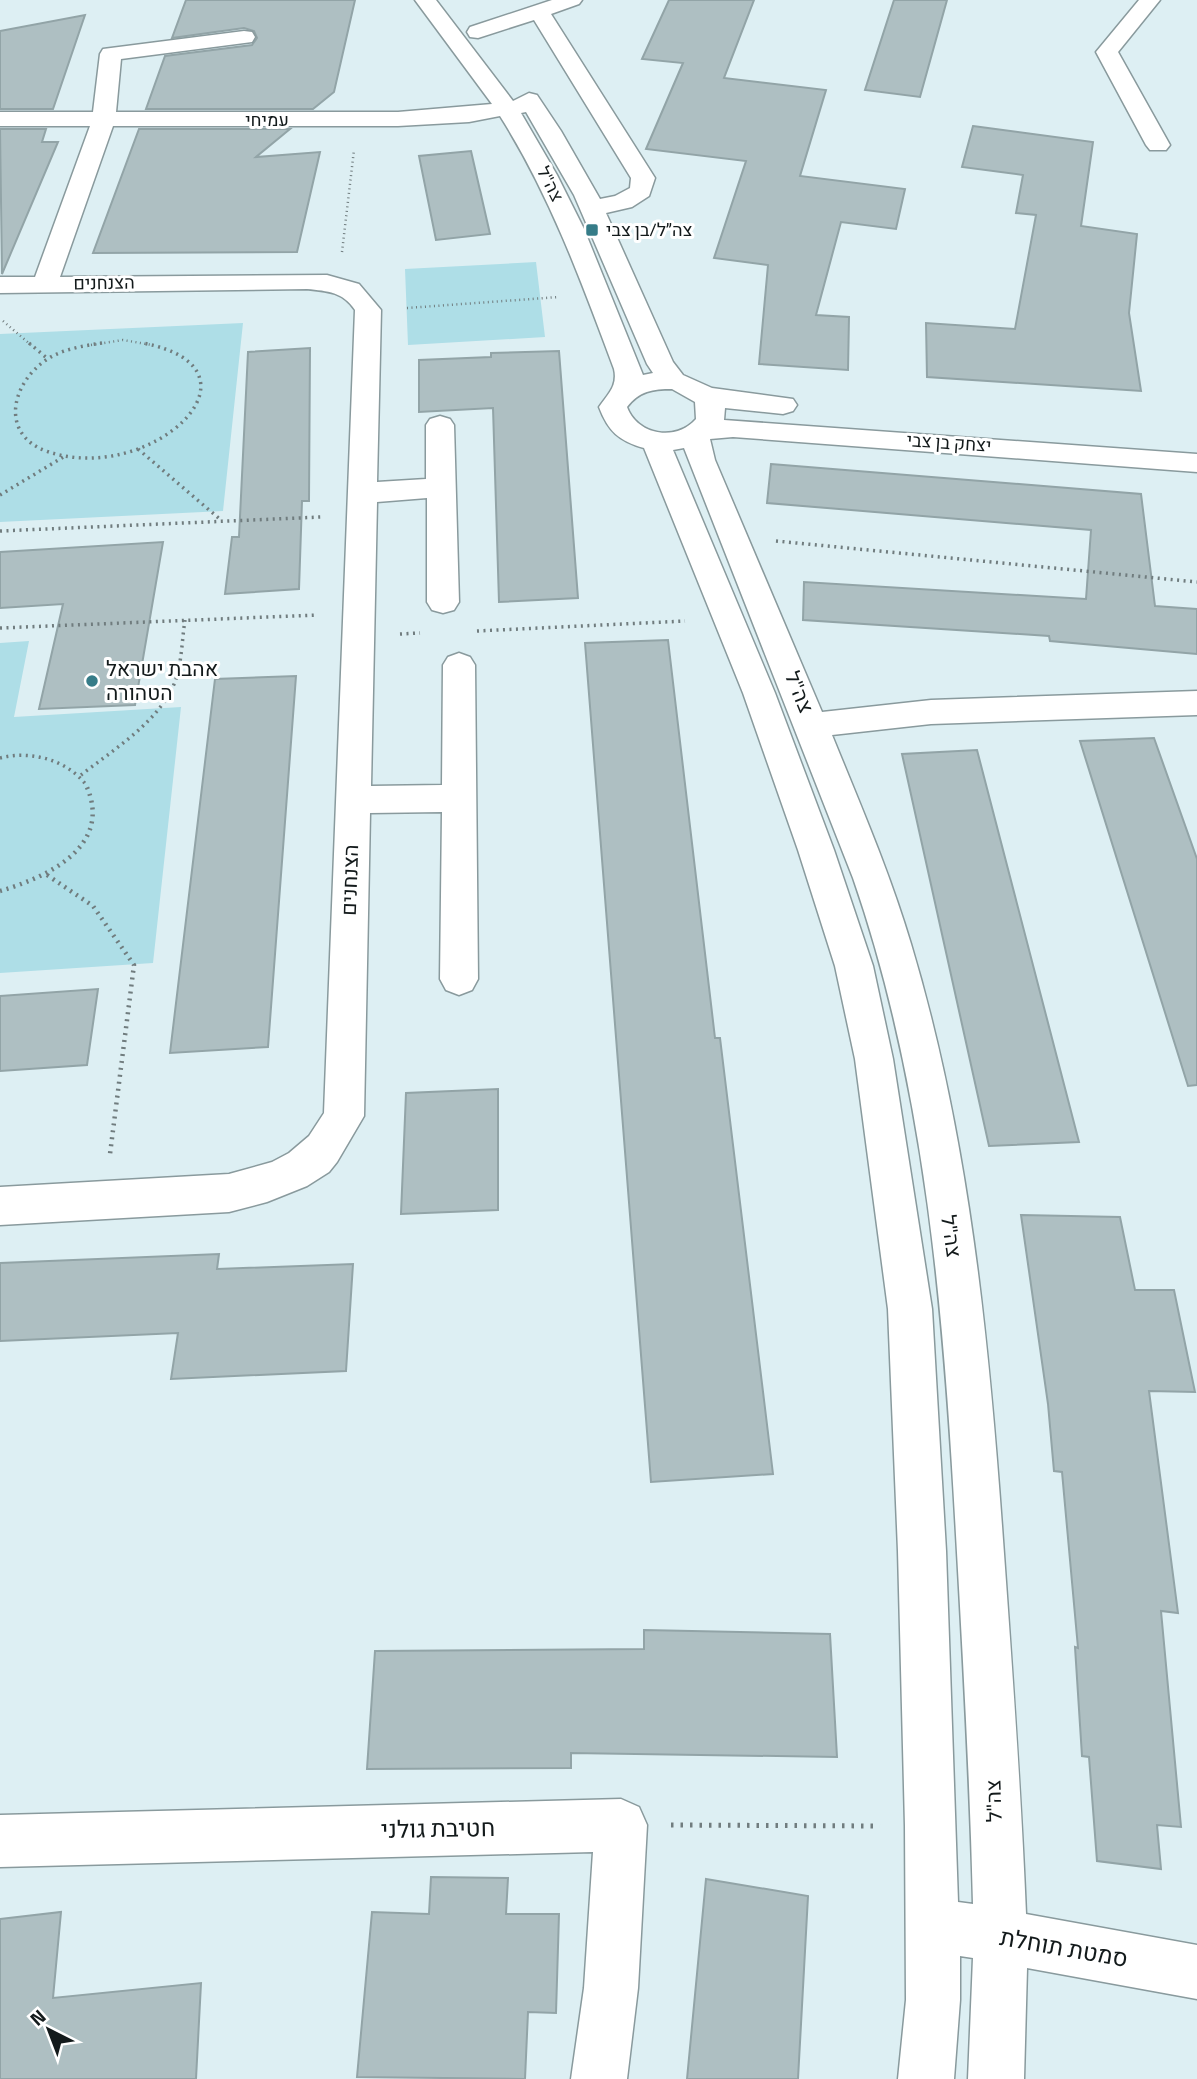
<svg xmlns="http://www.w3.org/2000/svg" width="1197" height="2079" font-family="'Titillium Web',Heebo,sans-serif">
<rect width="100%" height="100%" fill="#ddeff3"/>
<!-- green -->
<path fill="#aedee7" d="M536 262 545 337 408 345 405 269Z
M243 323 223 511 0 522V334Z
M29 641 14 717 181 707 153 963 0 973V643Z"/>
<!-- building -->
<path fill="#aebfc2" stroke="#92a4a7" stroke-width="2" d="M186 0H355L334 92 313 109H146L165 56 252 45 257 38 254 31 244 28 172 38Z
M669 0H754L724 78 826 90 800 176 905 189 896 229 841 222 816 315 849 317 848 370 759 364 768 265 714 258 746 161 646 149 683 63 642 59Z
M894 0H947L920 97 865 90Z
M85 15 53 109H0V31Z
M973 126 1093 142 1081 226 1137 234 1129 313 1141 391 927 377 926 323 1015 329 1036 215 1016 213 1023 175 962 167Z
M0 129H46L42 142H58L2 274Z
M139 129H290L256 157 320 152 297 252 93 253Z
M471 151 490 234 436 240 419 156Z
M310 348 309 501H302L299 589 225 594 232 537H239L248 352Z
M559 351 578 598 499 602 493 408 419 412V360L491 357V353Z
M771 464 1141 494 1155 606 1197 609V654L1050 641 1049 636 803 620 804 582 1086 599 1091 530 767 503Z
M163 542 135 705 39 709 63 604 0 608V552Z
M668 640 715 1038H720L773 1474 651 1482 585 643Z
M296 676 268 1047 170 1053 215 679Z
M1154 738 1197 859V1085L1188 1086 1080 741Z
M977 750 1079 1142 989 1146 902 754Z
M98 989 87 1065 0 1071V996Z
M498 1089V1210L401 1214 406 1093Z
M1021 1215 1120 1217 1135 1290H1174L1195 1392 1149 1391 1178 1613 1161 1611 1181 1827 1157 1825 1161 1869 1097 1861 1089 1757 1082 1756 1075 1647 1078 1648 1062 1472 1054 1471 1048 1404Z
M219 1254 217 1269 353 1264 346 1371 171 1379 178 1333 0 1341V1263Z
M644 1630 830 1634 837 1757 571 1753V1768L367 1769 375 1651 644 1649Z
M431 1877 508 1878 506 1914H559L556 2013 528 2012 525 2079 357 2077 372 1912 429 1914Z
M706 1879 808 1896 798 2079H687Z
M61 1912 53 1998 201 1983 196 2079H0V1919Z"/>
<g fill="none" stroke-linecap="round" stroke-linejoin="round">
<defs>
<path id="minor" d="M415 0H436L513 101 529 93 537 95 561 131 600 199 615 196 630 188 631 178 534 20 478 38 470 37 467 32 470 27 552 0H582L579 4 551 14 655 178 649 196 632 207 606 213 673 362 683 375 712 388 793 399 797 405 793 411 783 414 725 408 724 420 1197 454V472L733 437 710 439 715 460 822 712 931 700 1197 691V715L931 724 832 735C860 804 890 873 911 944 969 1137 989 1340 1003 1540 1012 1665 1021 1789 1026 1914L1197 1945V1999L1027 1968 1024 2079H968L973 1958 960 1956V2000L954 2079H898L906 2000 905 1826 898 1551 888 1309 855 1059 835 966 798 850 743 693 644 448C619 441 608 431 599 407 608 394 618 386 614 369 582 283 550 195 500 116L469 122 398 126H113L60 277 327 275 359 284 381 310 377 482 426 479V425L430 419 440 416 450 419 454 425 459 602 454 610 443 613 432 610 427 602V498L377 502 371 786 442 785 443 665 448 657 459 653 470 657 475 665 478 979 472 990 459 995 446 990 440 979 442 812 370 813 364 1116 337 1162 329 1172 307 1186 267 1202 229 1212 0 1225V1187L229 1174 272 1162 289 1153 309 1136 324 1113 355 310C343 292 328 291 307 289L0 293V277H35L90 126H0V112H93L100 54 103 49 244 31 252 32 255 37 252 42 121 59 116 112H398L492 104ZM526 112 574 195 647 364 653 373 643 375 584 229 557 175 521 113ZM672 389 695 402 696 419C676 442 637 435 627 407 639 391 653 389 672 389ZM684 448 853 878C926 1088 944 1315 956 1535 963 1658 970 1781 973 1904L958 1902 946 1551 932 1309 893 1059 873 966 834 850 775 693 673 450Z
M1139 0H1160L1118 52 1170 145 1166 150H1150L1146 145 1096 52Z
M621 1799 639 1807 647 1825 638 1988 627 2079H571L584 1988 593 1852 0 1867V1815Z"/>
</defs>
<!-- minor casing -->
<use href="#minor" stroke="#899a9d" stroke-width="3"/>
<!-- path-far3 -->
<path stroke="#707c7e" stroke-width="2.5" stroke-dasharray="1 3.5" stroke-linecap="butt" d="M342 252 354 150
M407 308 559 297
M3 321 31 345
M91 345 123 340 152 345"/>
<!-- path-far2 -->
<path stroke="#707c7e" stroke-width="3.5" stroke-dasharray="2 4.5" stroke-linecap="butt" d="M29 343 48 359
M102 343C83 346 62 349 46 360 11 384 0 434 46 451 150 488 277 369 143 343
M138 449 222 521
M0 495 65 456
M0 531 321 517
M776 541 1197 582
M0 628 317 615
M477 631 685 621
M400 634 420 633
M0 758C31 750 68 760 87 786
M81 775C113 750 162 720 176 679 182 660 182 639 185 620"/>
<!-- path-far1 -->
<path stroke="#707c7e" stroke-width="4.5" stroke-dasharray="2 5" stroke-linecap="butt" d="M47 875 93 906 134 965 110 1154
M0 891C48 877 114 846 86 785"/>
<!-- path -->
<path stroke="#707c7e" stroke-width="5" stroke-dasharray="2.5 7" stroke-linecap="butt" d="M671 1825 880 1826"/>
<!-- minor -->
<use href="#minor" fill="#fff" fill-rule="evenodd"/>
</g>
<!-- markers -->
<g fill="#367c88" stroke="#fff" stroke-width="2.5">
<rect x="585" y="223" width="14" height="14" rx="3.5"/>
<circle cx="92" cy="681" r="7"/>
</g>
<g text-anchor="middle" stroke-width="6" stroke-linejoin="round" paint-order="stroke">
<!-- far-street labels -->
<g font-size="18" fill="#131a1b" stroke="#fff">
<text x="267" y="126">עמיחי</text>
<text transform="translate(550 184) rotate(63)" y="6">צה"ל</text>
<text transform="translate(104 283) rotate(-1)" y="6">הצנחנים</text>
<text transform="translate(949 443) rotate(4)" y="6">יצחק בן צבי</text>
</g>
<!-- far-poi labels -->
<g font-size="18" fill="#131a1b" stroke="#fff" text-anchor="start">
<text x="606" y="236">צה״ל/בן צבי</text>
</g>
<!-- poi labels -->
<g font-size="21" fill="#131a1b" stroke="#fff" text-anchor="start">
<text x="106" y="676">אהבת ישראל<tspan x="106" dy="24">הטהורה</tspan></text>
</g>
<!-- street labels -->
<g font-size="21" fill="#131a1b" stroke="#fff">
<text transform="translate(799 692) rotate(68)" y="7">צה"ל</text>
<text transform="translate(350 880) rotate(-88)" y="7">הצנחנים</text>
<text transform="translate(951 1236) rotate(82)" y="7">צה"ל</text>
<text transform="translate(994 1801) rotate(-92)" y="7">צה"ל</text>
</g>
<!-- near-street labels -->
<g font-size="24" fill="#131a1b" stroke="#fff">
<text transform="translate(438 1829) rotate(-1)" y="8">חטיבת גולני</text>
<text transform="translate(1064 1948) rotate(10)" y="8">סמטת תוחלת</text>
</g>
</g>
<!-- north arrow -->
<g transform="translate(49 2030) rotate(318)" stroke="#ffffff" stroke-width="5" paint-order="stroke">
<path d="M0-5L12 26L0 18L-12 26Z" fill="#131a1b"/>
<text y="-10" font-size="19" font-weight="bold" text-anchor="middle" fill="#131a1b">N</text>
</g>
</svg>
